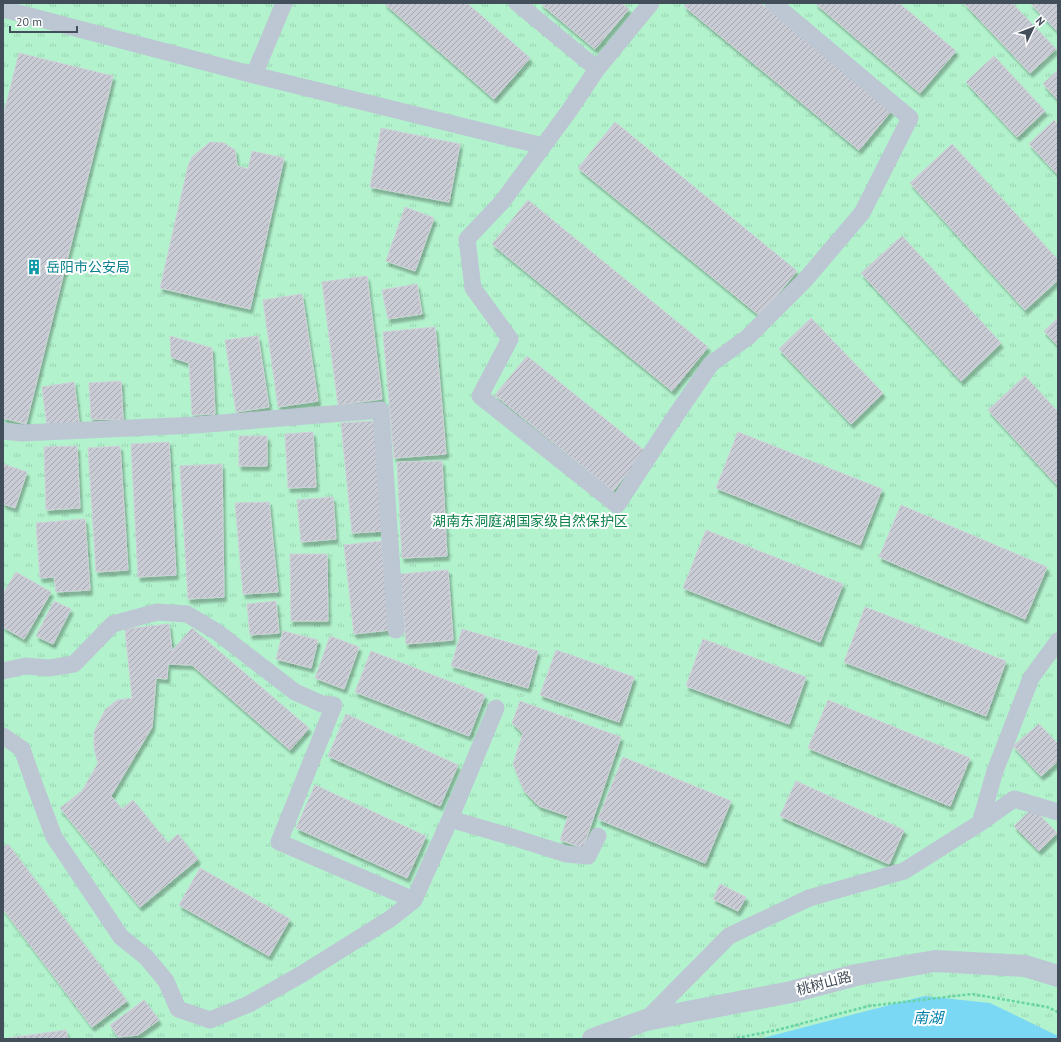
<svg xmlns="http://www.w3.org/2000/svg" width="1061" height="1042" font-family="'PT Sans','Noto Sans SC',sans-serif">
<defs>
<pattern id="park-tufts" width="24" height="20" patternUnits="userSpaceOnUse"><rect width="24" height="20" fill="#b2f3cd"/><path d="M3 7l-1-3M5 7V3M7 7l1-3M15 17l-1-3M17 17v-4M19 17l1-3" fill="none" stroke="#9ad2b2"/></pattern>
<pattern id="building-hatch" width="6" height="6" patternUnits="userSpaceOnUse"><rect width="6" height="6" fill="#c9ccd4"/><path d="M-1 1l2-2M0 6l6-6M5 7l2-2" fill="none" stroke="#a5a8af"/></pattern>
<filter id="shadow"><feDropShadow dx="2.5" dy="4.5" stdDeviation="1" flood-color="#0004"/></filter>
</defs>
<rect width="100%" height="100%" fill="#efebeb"/>
<!-- park -->
<path fill="url(#park-tufts)" d="M3 3H1058V1039H3Z"/>
<!-- water -->
<path fill="#7ad8f5" d="M924 996 990 1003 1058 1036V1039H759Z"/>
<!-- building -->
<path fill="url(#building-hatch)" stroke="#ced1d8" filter="url(#shadow)" d="M384 3H467L530 58 494 99Z
M540 3H621L629 9 595 49Z
M686 3H760L892 110 859 150 684 6Z
M815 3H899L956 51 920 93Z
M964 3H1012L1056 49 1030 73Z
M1030 3H1058V32Z
M19 53 113 76 26 424 3 418V116Z
M994 56 1045 111 1017 137 966 82Z
M1058 70V100L1043 84Z
M1054 120 1058 125V175L1029 144Z
M615 122 797 271 760 316 578 168Z
M381 128 460 144 449 202 370 187Z
M210 142 224 143 235 150 237 166 248 169 252 151 284 158 250 309 160 288 188 166 192 157Z
M952 144 1058 260V280L1025 310 910 183Z
M528 200 708 347 672 391 492 244Z
M405 207 434 218 415 271 386 261Z
M902 236 1001 343 961 381 861 273Z
M367 276 382 399 338 405 322 282Z
M417 284 422 314 388 319 382 290Z
M302 294 318 401 278 407 263 300Z
M811 318 883 393 851 424 779 349Z
M1058 318V346L1044 331Z
M435 327 446 454 394 458 383 332Z
M170 336 212 348 215 414 192 415 189 363 171 357Z
M258 336 269 407 236 412 225 340Z
M527 356 645 451 613 491 495 395Z
M1025 376 1058 412V486L988 410Z
M121 381 123 420 91 419 89 383Z
M74 382 79 422 47 427 42 387Z
M374 421 384 531 352 533 341 423Z
M313 432 316 487 288 488 285 434Z
M738 432 882 489 860 545 716 488Z
M239 436H267V466H239Z
M169 442 176 575 138 577 131 444Z
M77 446 80 508 46 510 44 447Z
M120 446 128 570 96 572 88 448Z
M442 461 447 556 402 558 397 462Z
M3 464 27 472 15 508 3 504Z
M222 464 224 597 188 599 180 466Z
M333 497 336 539 301 542 297 500Z
M269 502 278 592 243 594 235 503Z
M901 505 1047 567 1025 619 879 557Z
M85 519 90 590 56 592 54 577 40 578 36 523Z
M706 530 843 584 820 642 683 588Z
M381 541 390 630 354 634 344 545Z
M290 554H327L328 621H291Z
M448 570 453 640 406 644 400 574Z
M16 572 51 592 24 639 3 627V594Z
M54 601 71 609 53 644 36 636Z
M276 601 279 633 250 635 247 604Z
M865 607 1006 661 986 716 844 662Z
M169 624 172 651 192 628 309 728 290 750 192 665 168 664 167 679 156 678 152 727 111 796 122 809 133 800 168 843 178 834 198 859 140 907 60 808 82 791 98 763 94 748V732L105 710 117 700 132 698 125 629Z
M462 629 538 651 528 688 451 666Z
M283 631 318 640 311 668 276 659Z
M330 636 359 647 344 689 315 678Z
M703 639 806 677 789 724 686 686Z
M556 650 634 677 619 722 540 695Z
M371 651 485 695 469 736 355 692Z
M828 700 970 758 950 806 808 748Z
M520 701 621 737 583 848 560 840 568 816 539 806 524 791 513 764 523 733 512 723Z
M346 714 458 765 440 806 328 756Z
M1039 724 1058 744V761L1041 776 1013 746Z
M623 757 731 801 705 863 598 819Z
M796 781 904 830 889 864 780 816Z
M315 785 426 836 407 878 296 828Z
M1033 808 1057 833 1039 851 1014 826Z
M8 844 127 1001 92 1027 3 909V848Z
M200 868 290 919 269 956 179 905Z
M720 884 746 897 738 911 713 899Z
M144 1000 159 1020 138 1035 118 1037 110 1025Z
M66 1030 68 1039H7L8 1038Z"/>
<g fill="none" stroke-linecap="round" stroke-linejoin="round">
<!-- path -->
<path stroke="#67d4a1" stroke-width="2.5" stroke-dasharray="3 2" stroke-linecap="butt" d="M732 1039 777 1030 869 1006 972 994 1047 1007 1058 1012"/>
<!-- minor -->
<path stroke="#bcc7d3" stroke-width="17" d="M517 3 597 69
M651 3 597 69 569 111 502 202 467 239 473 288 510 339 480 396 617 505 676 415 711 364 748 337 805 280 862 213 910 118 773 3
M3 9 254 75 284 3
M254 75 543 146
M3 431 22 433 196 425 381 410 396 630
M3 671 25 666 49 668 74 664 113 624 157 612 187 614 217 632 295 692 322 704 334 705 279 842 414 900
M3 736 22 749 35 786 54 837 121 937 146 957 166 981 178 1009 210 1020 249 1004 302 974 390 919 414 900 450 819 509 836 566 854 588 856 598 836
M450 819 496 708
M980 823 995 771 1031 678 1058 641
M646 1020 729 936 809 898 904 871 980 823 1014 799 1058 812"/>
<!-- tertiary -->
<path stroke="#bcc7d3" stroke-width="22" d="M593 1039 646 1020 791 992 856 975 935 961 1025 966 1058 976"/>
</g>
<!-- icons -->
<defs>
<symbol id="building-bare" viewBox="-9 -9 18 18"><path d="M-4-6H4V6H1V3H-1V6H-4ZM-2.5-4.3h1.7v1.8h-1.7ZM.8-4.3h1.7v1.8H.8ZM-2.5-1h1.7V.8h-1.7ZM.8-1h1.7V.8H.8Z" fill="#0f9aa8" stroke="#fff" stroke-width="2.5" paint-order="stroke"/></symbol>
</defs>
<g fill-rule="evenodd">
<use href="#building-bare" x="23" y="256" width="22" height="22"/>
</g>
<g text-anchor="middle" stroke-width="4" stroke-linejoin="round" paint-order="stroke">
<!-- culture labels -->
<g font-size="14" fill="#0d838f" stroke="#fff" text-anchor="start">
<text x="46" y="272">岳阳市公安局</text>
</g>
<!-- park labels -->
<g font-size="14" fill="#0d824a" stroke="#fff">
<text x="530" y="526">湖南东洞庭湖国家级自然保护区</text>
</g>
<!-- street labels -->
<g font-size="14" fill="#424e5a" stroke="#fff">
<text transform="translate(824 983) rotate(-15)" y="5">桃树山路</text>
</g>
<!-- water labels -->
<g font-size="15" font-style="italic" fill="#017fa7" stroke="#fff">
<text x="928" y="1023">南湖</text>
</g>
</g>
<!-- border -->
<rect width="1061" height="1042" fill="none" stroke="#424e5a" stroke-width="8"/>
<!-- north arrow -->
<g transform="translate(1033 28) rotate(47)" stroke="#ffffff" stroke-width="3" paint-order="stroke">
<path d="M0-3L7 15L0 10L-7 15Z" fill="#424e5a"/>
<text y="-6" font-size="11" font-weight="bold" text-anchor="middle" fill="#424e5a">N</text>
</g>
<!-- scale -->
<path d="M10 26v6h67v-6" fill="none" stroke="#424e5a" stroke-width="2"/>
<text x="16" y="26" font-size="12" fill="#424e5a" stroke="#ffffff" stroke-width="3" paint-order="stroke">20 m</text>
</svg>
